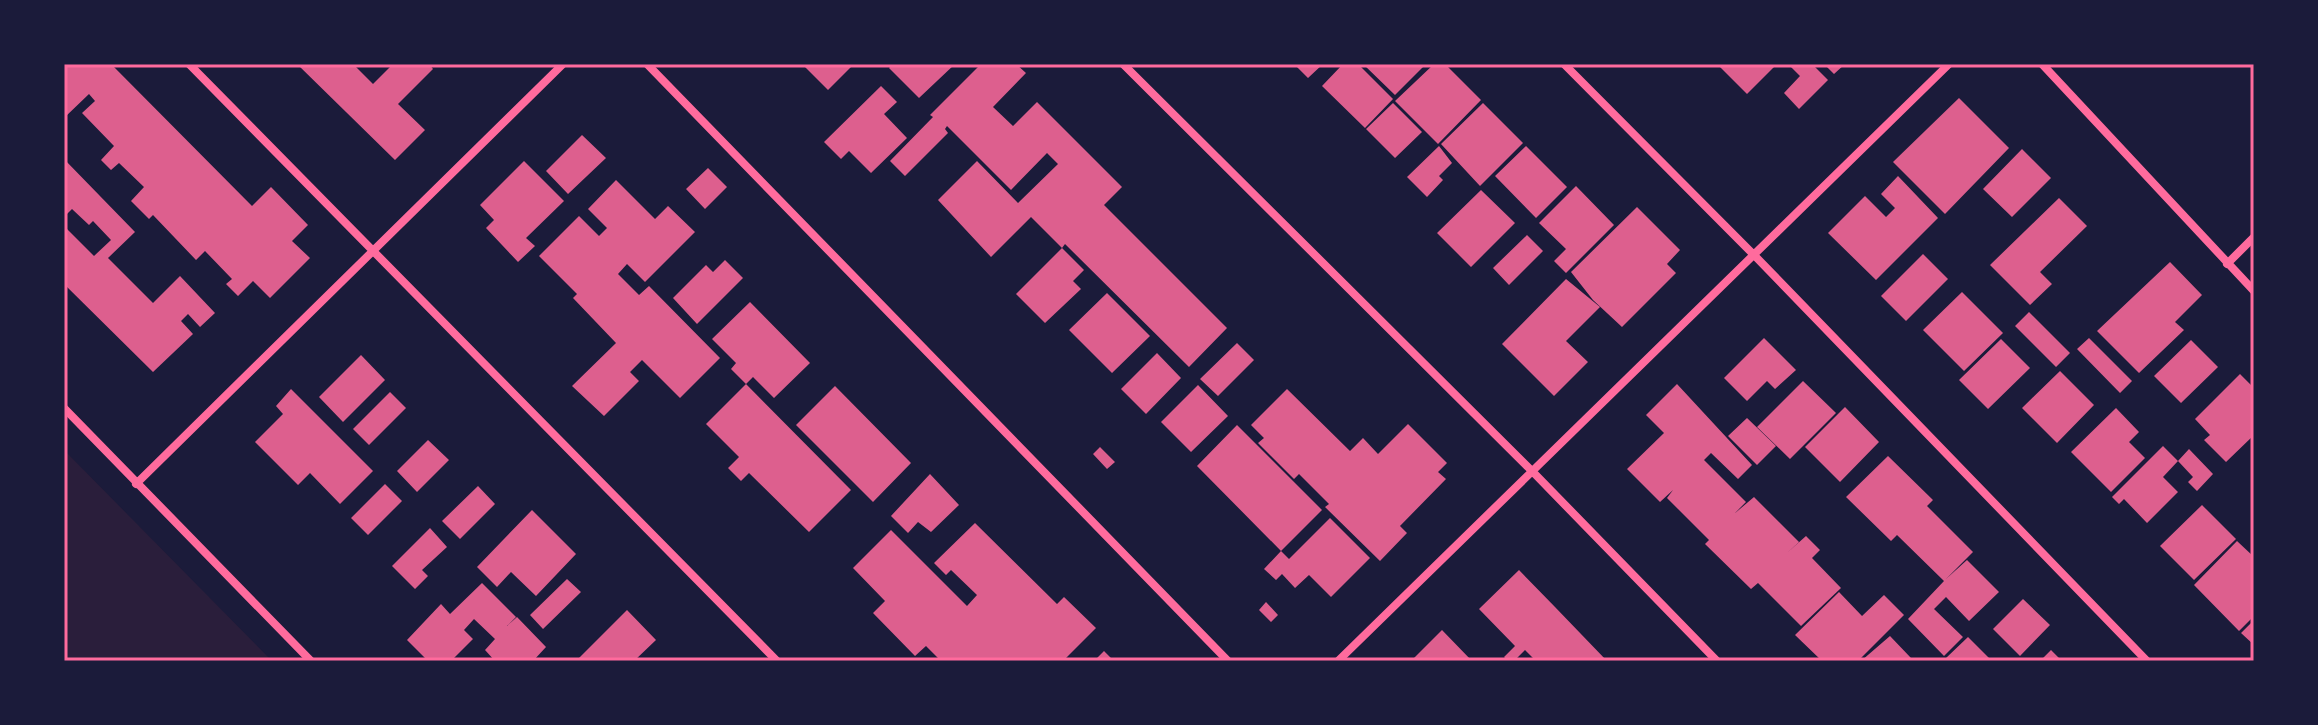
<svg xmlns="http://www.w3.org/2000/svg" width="2318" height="725" font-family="'Source Sans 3',sans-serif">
<rect width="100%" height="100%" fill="#1b1b3a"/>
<!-- green -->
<path fill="#2a1e3b" d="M64 450 272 661H64Z"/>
<!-- building -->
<path fill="#dd5f8e" d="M64 64H115L113 66 252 206 271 187 308 225 292 241 310 258 270 298 253 281 238 296 226 284 232 279 205 251 196 260 153 215 149 219 131 201 144 187 119 163 111 170 101 160 114 146 82 113 95 101 89 94 64 118Z
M297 64H353L373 84 393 64H429L433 69 398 104 425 130 395 160Z
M808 64H854L828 90 805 67Z
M893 64 904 67 906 64H955L919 98 889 68Z
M981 64H1016L1026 73 993 107 1013 126 1037 102 1122 187 1104 205 1227 328 1189 367 1065 244 1062 248 1084 270 1073 281 1081 289 1045 323 1016 294 1062 248 1031 217 991 257 938 200 977 161 1018 203 1058 164 1047 153 1011 190 947 126 945 129 948 133 905 176 890 161 933 117 930 115Z
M1294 64H1323L1308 78Z
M1343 64H1358L1393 99 1365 128 1322 86Z
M1363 64H1426L1395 95Z
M1434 64H1445L1481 100 1438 144 1395 101Z
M1717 64H1777L1747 94Z
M1788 64H1812L1828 80 1799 109 1784 93 1800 76Z
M1824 64H1845L1834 74Z
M881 86 897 102 884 114 907 138 871 173 849 151 841 159 824 142Z
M1959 98 2009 148 1945 214 1893 162Z
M1393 103 1422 132 1395 158 1366 129Z
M1483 103 1523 143 1480 186 1441 144Z
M582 135 606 158 568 194 546 171Z
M1439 146 1452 163 1439 176 1443 180 1427 197 1407 177Z
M1526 146 1567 187 1536 218 1495 176Z
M2022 149 2051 178 2012 217 1983 189Z
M64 159 135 232 108 258 153 303 180 276 215 313 200 327 188 314 181 321 193 334 153 372 64 284V226L94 256 111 240 93 221 89 225 72 209 64 217Z
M524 161 564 201 526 238 535 246 518 262 486 228 494 220 480 205Z
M708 168 727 187 705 209 686 189Z
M1898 176 1938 218 1876 280 1828 233 1865 196 1886 217 1895 208 1881 194Z
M616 180 655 219 668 206 695 232 645 282 627 264 618 274 639 295 649 286 720 358 680 398 642 360 630 372 639 381 604 416 572 386 616 343 573 298 577 294 539 256 579 216 599 236 607 228 588 209Z
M1576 186 1614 225 1566 273 1554 261 1566 249 1539 223Z
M1481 190 1515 223 1471 267 1437 233Z
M2059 198 2087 226 2040 272 2052 284 2030 305 1990 265Z
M1637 207 1680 250 1667 264 1676 273 1622 327 1593 300 1571 272Z
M1527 235 1543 251 1509 285 1493 268Z
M1923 254 1948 279 1906 321 1881 296Z
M725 260 743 278 697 324 673 298 706 265 713 272Z
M2170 262 2202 295 2175 322 2184 330 2139 373 2097 331Z
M1566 279 1600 307 1566 341 1588 362 1554 396 1502 344Z
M1962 292 2003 333 1964 371 1923 330Z
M1107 293 1150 336 1112 373 1069 330Z
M750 302 810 363 774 398 753 377 746 384 731 369 736 363 712 339Z
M2029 312 2070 353 2056 367 2015 326Z
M1764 338 1796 370 1775 389 1767 381 1747 401 1724 378Z
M2089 338 2132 381 2120 393 2077 349Z
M2001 339 2030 368 1988 409 1959 380Z
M2191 340 2218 367 2181 403 2154 376Z
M1237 343 1254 360 1218 396 1200 379Z
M1157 353 1181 378 1146 414 1121 389Z
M361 355 385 380 343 422 319 397Z
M2060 371 2094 405 2057 443 2022 408Z
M2240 374 2254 388V435L2226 462 2204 440 2210 435 2195 419Z
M1803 381 1836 413 1790 459 1757 427Z
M746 384 851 490 809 532 749 473 741 481 728 468 739 457 706 424Z
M1677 384 1752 465 1738 479 1711 453 1704 460 1746 502 1734 514 1754 497 1799 542 1787 553 1806 536 1820 550 1812 558 1841 588 1801 626 1758 583 1751 589 1705 544 1709 540 1667 498 1673 490 1660 502 1627 469 1664 433 1646 415Z
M1198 385 1228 416 1191 452 1161 422Z
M835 386 911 463 873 502 796 425Z
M291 389 373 471 340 504 310 473 298 485 255 442 283 414 276 406Z
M1287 389 1350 451 1363 438 1378 454 1408 424 1447 463 1438 472 1446 479 1400 526 1407 533 1380 561 1325 507 1329 504 1299 474 1294 479 1258 443 1264 438 1251 425Z
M390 392 406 408 369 445 353 429Z
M1845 407 1879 442 1840 482 1805 447Z
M2116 408 2139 432 2129 442 2145 458 2111 492 2071 452Z
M1747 418 1776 446 1757 465 1728 436Z
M1237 425 1322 510 1281 551 1289 559 1330 518 1370 558 1331 597 1309 575 1295 588 1282 574 1276 580 1264 569 1281 551 1197 466Z
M428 440 449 460 417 492 397 471Z
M2163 446 2178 461 2163 477 2178 492 2147 523 2124 499 2119 504 2112 497Z
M1100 447 1115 462 1107 469 1093 454Z
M2189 449 2213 474 2197 491 2188 482 2193 477 2178 461Z
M1888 456 1933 500 1927 506 1973 552 1946 579 1967 560 1999 592 1969 621 1946 597 1934 609 1963 637 1944 656 1908 619 1944 581 1897 535 1891 541 1846 497Z
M930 474 959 505 931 532 918 522 908 533 891 516Z
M385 484 402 501 368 535 351 518Z
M478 486 495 504 460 539 442 521Z
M2202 505 2236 539 2194 580 2160 546Z
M532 510 576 554 536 596 511 572 497 587 477 567Z
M975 523 1057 604 1064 597 1096 628 1063 661H941L926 646 915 656 873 613 885 601 853 568 891 530 967 606 977 595 951 570 946 575 934 563Z
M430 528 447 547 422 570 428 576 415 589 392 566Z
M2237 541 2254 557V616L2239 631 2194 585Z
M1519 570 1555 607 1607 661H1536L1525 650 1514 661H1508L1504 657 1515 646 1479 609Z
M567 579 581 592 543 629 530 615Z
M482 583 516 617 507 626 517 617 546 647 533 661H495L485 650 495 639 474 619 464 630 473 639 451 661H428L407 640 441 604 450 614Z
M1839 592 1862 616 1884 595 1904 615 1858 661H1822L1795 635Z
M2023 599 2050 625 2020 656 1993 629Z
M1266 602 1278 615 1271 622 1259 610Z
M627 610 656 640 634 661H576Z
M2254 620V645L2241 633Z
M1442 630 1472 661H1411Z
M1890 636 1911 658 1908 661H1861Z
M1968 637 1992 661H1949L1946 658Z
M2051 650 2062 661H2040Z
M1104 651 1114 661H1094Z"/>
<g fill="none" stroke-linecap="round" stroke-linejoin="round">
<!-- minor -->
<path stroke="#ff6b9d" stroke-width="8" d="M189 64 777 661
M647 64 1228 661
M1123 64 1532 471 1717 661
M1564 64 1754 255 2147 661
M2042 64 2254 291
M2227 264 2254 237
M64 408 311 661
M136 484 563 64
M1338 661 1949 64"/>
</g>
<!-- border -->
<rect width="2318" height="725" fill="none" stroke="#1b1b3a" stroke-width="132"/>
<rect x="66" y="66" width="2186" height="593" fill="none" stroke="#ff6b9d" stroke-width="3"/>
</svg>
